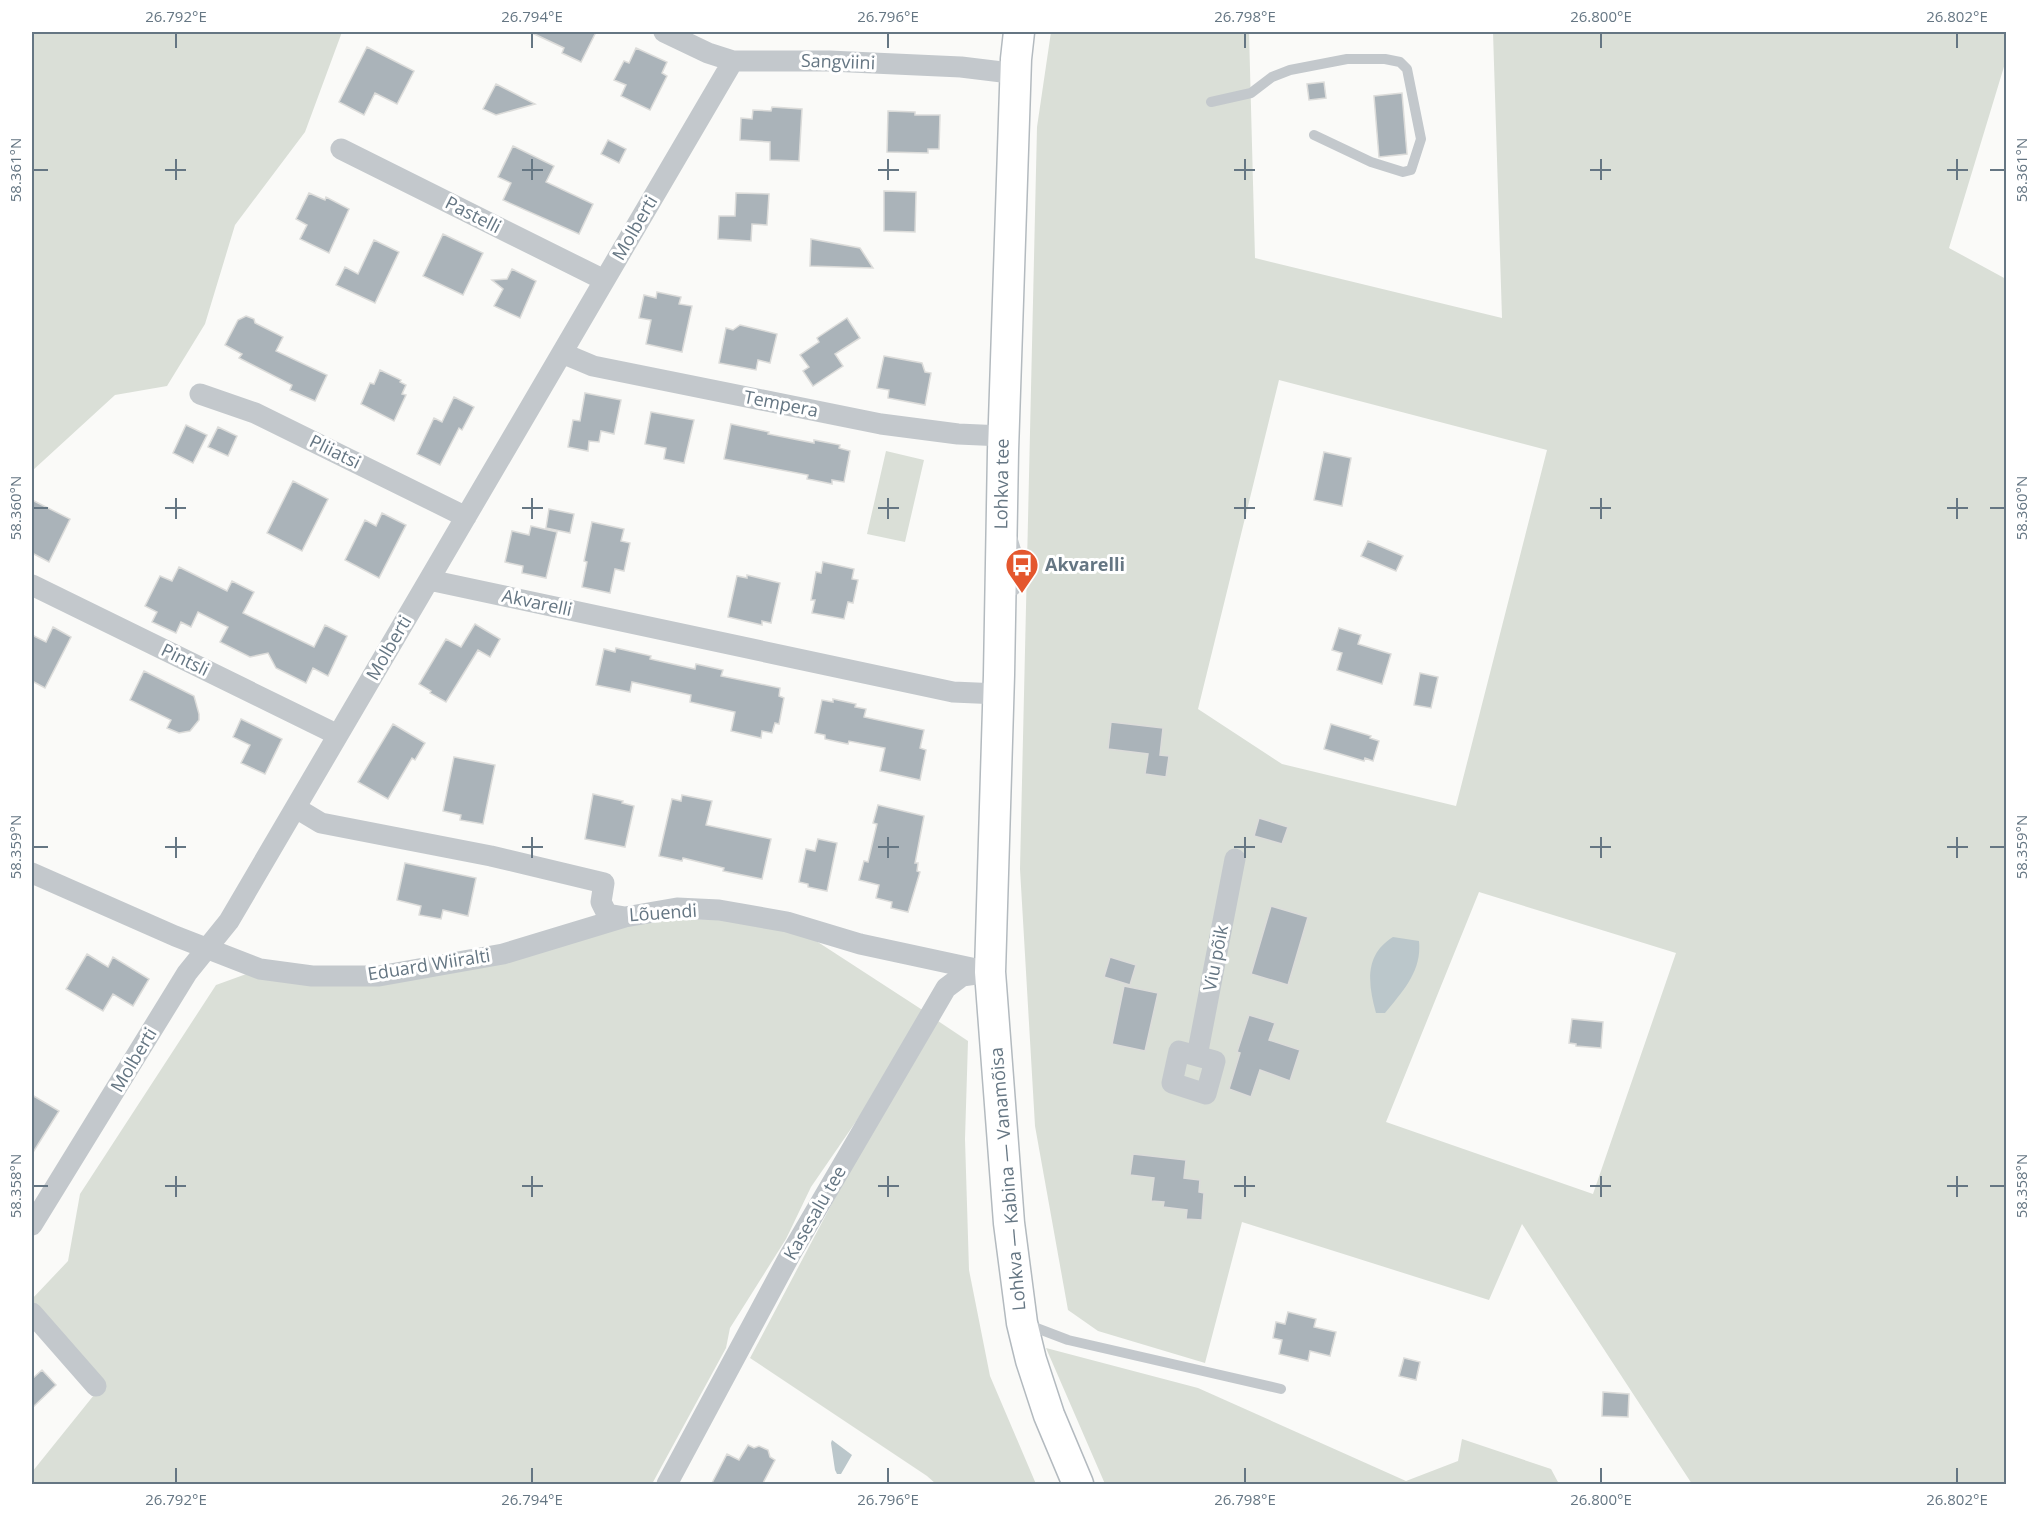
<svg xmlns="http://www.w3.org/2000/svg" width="2038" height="1516" font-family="'Open Sans',sans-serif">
<rect width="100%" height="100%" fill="#fafaf8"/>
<!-- green -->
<path fill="#dadfd7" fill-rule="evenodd" d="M32 32H342L305 132 235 225 205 324 167 386 115 395 32 471Z
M1051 32H1249L1255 258 1502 318 1493 32H2006V60L1949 248 2006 279V1484H1692L1522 1224 1489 1300 1242 1222 1205 1363 1098 1331 1068 1310 1035 1126 1020 869 1037 127ZM1279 380 1547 450 1456 806 1282 764 1198 709ZM1479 892 1676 953 1593 1194 1386 1122Z
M886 451 924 460 905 542 867 534Z
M625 917 787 922 924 1011 890 1072 811 1187 786 1239 730 1328 726 1348 652 1484H32V1472L94 1395 32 1322V1299L68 1261 80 1194 216 985 260 969 379 976Z
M938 1021 968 1041 965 1139 969 1270 990 1376 1036 1484H936L927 1476 750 1358 913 1051Z
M1046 1348 1198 1388 1406 1481 1458 1461 1462 1439 1551 1469 1559 1484H1105Z"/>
<!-- water -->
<path fill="#bbc7cb" d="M1393 937 1419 941C1422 971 1403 991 1385 1013H1376C1368 984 1364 955 1393 937Z
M832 1440 852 1455 841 1474H837L835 1470 831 1443Z"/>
<!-- building -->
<path fill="#aab3b9" stroke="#dcdcda" stroke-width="1.5" d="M530 32H596L581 62 562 53 564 48Z
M367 47 414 71 397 104 375 93 364 115 339 102Z
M636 48 667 62 662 73 667 76 650 110 621 96 626 85 614 80 624 61 629 63Z
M1324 82 1326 98 1309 100 1307 84Z
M496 84 535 104 496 115 483 109Z
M1402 93 1407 154 1379 157 1374 96Z
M772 107 802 109 799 161 770 160V142L740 140 741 118 752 119 753 110 771 111Z
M888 111 915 112V115H940L939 149H928V153L887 152Z
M608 140 626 149 619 163 601 154Z
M513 146 554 166 546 182 593 204 579 234 503 200 511 183 498 177Z
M884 191 916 192 915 232 884 231Z
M309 193 325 200 326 197 349 209 329 253 300 239 307 225 296 219Z
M736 193 769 194 767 225 752 224 751 241 718 239 719 216H735Z
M443 234 483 253 463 295 423 276Z
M811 239 860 248 873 268 810 266Z
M374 240 399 252 375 303 336 285 345 267 358 274Z
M512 269 536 281 520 318 494 306 503 289 492 280 507 279Z
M657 292 681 297 679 304 692 306 682 352 646 344 651 320 639 318 644 295 656 298Z
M246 316 254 319 255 323 283 337 276 351 327 375 315 401 290 390 292 385 239 358 242 354 225 345 238 320Z
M847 318 860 338 835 354 843 366 813 386 803 371 809 367 800 355 819 342 817 338Z
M740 325 777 334 770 363 758 360 756 370 719 363 726 328 733 330Z
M884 356 922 363 925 372 931 373 925 405 888 398 889 390 877 388Z
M380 370 401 380 400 382 406 385 402 394 406 395 394 421 361 404 370 383 374 384Z
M585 393 621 400 614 434 601 431 599 442 589 441 588 451 568 447 573 420 580 421Z
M454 397 474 407 462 430 459 428 440 465 417 454 434 418 442 422Z
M651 412 694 420 684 463 664 459 666 448 645 444Z
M731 424 769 432 768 434 814 443V440L840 445 839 448 850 451 844 482 832 480V484L813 480 807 479 808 475 724 459Z
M186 425 207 435 193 463 173 453Z
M218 427 237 436 228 456 208 447Z
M1324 452 1351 458 1342 506 1314 500Z
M293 481 328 499 302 551 267 533Z
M32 500 70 519 49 562 32 553Z
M549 509 574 514 570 533 546 528Z
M382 513 406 525 379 578 345 560 365 520 376 526Z
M592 522 624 529 621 541 630 543 624 571 615 569 610 593 582 587 587 562 584 561Z
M531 526 557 532 546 578 522 573 523 566 505 562 512 531 529 535Z
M1368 541 1403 556 1396 571 1361 556Z
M823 562 854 569 852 579 858 580 853 603 848 602 844 619 812 613 815 600H811L816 572 821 573Z
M179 567 227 591 232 581 254 592 243 613 314 647 325 625 347 636 328 676 313 668 306 683 276 668 268 653 250 657 220 642 228 627 198 612 191 627 181 622 176 633 152 622 157 612 145 606 160 576 172 581Z
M747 575 780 583 771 623 762 621V625L728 617 737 576 747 578Z
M475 624 500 639 490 657 478 650 446 702 430 693 431 691 419 684 446 639 461 647Z
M53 627 71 637 45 688 32 681V635L46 642Z
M1339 628 1361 635 1358 644 1391 654 1382 684 1337 670 1342 653 1332 650Z
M616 648 651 656 650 659 695 669 696 664 723 670 721 676 780 688 779 696 784 698 779 724 775 723 772 733 762 731 761 738 731 731 735 712 690 702 691 695 632 682 630 692 596 685 604 649 615 652Z
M144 671 194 696 199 714V720L190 731 179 733 167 728 171 720 130 700Z
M1420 673 1438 677 1431 708 1414 705Z
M833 699 856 704 855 707 866 709 864 717 924 730 920 748 926 750 920 780 880 771 885 748 849 741 848 744 825 739V735L815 733 822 700 833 702Z
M241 719 282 739 265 774 241 763 250 745 233 737Z
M1111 722 1163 728 1160 755 1169 756 1166 777 1145 774 1148 754 1108 749Z
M393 724 425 743 415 760 412 758 388 799 358 782Z
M1331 724 1371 736 1370 738 1379 741 1373 761 1365 758 1364 761 1324 749Z
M454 757 495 765 483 824 460 820 461 815 443 811Z
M593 794 623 801 622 803 634 806 625 847 585 839Z
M682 795 712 801 706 825 771 839 762 879 723 871 724 868 683 858 682 861 659 856 672 799 681 801Z
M878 805 924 816 915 863H918L917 871 920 872 908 912 891 908 892 902 876 898 879 885 859 880 864 861 868 862 877 824 873 823Z
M1259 818 1288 827 1282 844 1254 836Z
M818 839 837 843 827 891 808 887V884L799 882 806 849 815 851Z
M405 863 476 878 468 916 443 910 441 919 419 915 421 906 397 900Z
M1271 906 1308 917 1288 985 1251 974Z
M87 954 108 967 113 957 149 979 133 1006 113 994 103 1011 66 989Z
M1110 957 1136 965 1130 985 1104 977Z
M1124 986 1158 993 1145 1051 1112 1044Z
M1249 1015 1275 1023 1269 1040 1300 1050 1290 1081 1260 1070 1251 1097 1229 1089 1240 1053 1237 1052Z
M1572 1019 1603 1022 1601 1048 1576 1046V1044L1569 1043Z
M32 1095 59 1111 32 1154Z
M1133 1154 1186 1160 1184 1178 1200 1180 1199 1192 1204 1193 1202 1220 1186 1219 1187 1210 1163 1207 1164 1202 1151 1201 1154 1178 1130 1175Z
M1288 1312 1316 1319 1314 1327 1336 1332 1330 1356 1310 1351 1308 1361 1279 1354 1282 1340 1273 1338 1276 1322 1285 1324Z
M1404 1358 1420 1362 1416 1380 1399 1376Z
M42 1370 56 1385 32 1408V1379Z
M1603 1392 1629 1394 1628 1417 1602 1416Z
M748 1445 754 1448 759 1446 768 1450 770 1457 775 1460 762 1485H711L727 1454 739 1460Z"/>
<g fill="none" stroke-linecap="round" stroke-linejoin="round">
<defs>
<path id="secondary" d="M1019 32 1016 59 1003 451 999 675 990 972 1009 1223 1022 1323 1031 1360 1049 1415 1078 1484"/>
</defs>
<!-- secondary casing -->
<use href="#secondary" stroke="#b3babf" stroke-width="33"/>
<!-- lane -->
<path stroke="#c3c8cc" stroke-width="10" d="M1211 102 1251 93 1272 77 1290 70 1347 59H1385L1400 62 1407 69 1421 139 1411 170 1403 172 1371 162 1314 135
M1013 540 1017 553 1015 590
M1026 1324 1068 1340 1281 1389"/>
<!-- street -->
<path stroke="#c3c8cc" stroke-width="21" d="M664 32 708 53 733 61H829L961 67 1002 72 1016 78
M341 149 604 280
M562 353 593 366 881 424 958 434 1003 436
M200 394 255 413 466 517
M429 580 953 692 999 694
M32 585 338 735
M296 808 321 823 491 856 604 883 601 902 607 914 625 917 677 908 719 910 787 922 860 944 990 972
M32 873 175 936 260 969 312 976H379L503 954 625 917
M1197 1056 1179 1051 1172 1083 1206 1094 1215 1061 1197 1056 1235 859
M32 1225 187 973 229 921 733 61
M32 1313 96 1386
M667 1484 790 1255 946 988 962 976 983 973"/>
<!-- secondary -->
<use href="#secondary" stroke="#fff" stroke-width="30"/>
</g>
<!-- ticks -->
<path fill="none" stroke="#657683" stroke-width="2" d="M176 33V48M532 33V48M888 33V48M1245 33V48M1601 33V48M1957 33V48M176 159V180M532 159V180M888 159V180M1245 159V180M1601 159V180M1957 159V180M33 170H48M165 170H186M522 170H543M878 170H899M1234 170H1255M1590 170H1611M1947 170H1968M1990 170H2005M176 498V519M532 498V519M888 498V519M1245 498V519M1601 498V519M1957 498V519M33 508H48M165 508H186M522 508H543M878 508H899M1234 508H1255M1590 508H1611M1947 508H1968M1990 508H2005M176 837V858M532 837V858M888 837V858M1245 837V858M1601 837V858M1957 837V858M33 847H48M165 847H186M522 847H543M878 847H899M1234 847H1255M1590 847H1611M1947 847H1968M1990 847H2005M176 1176V1197M532 1176V1197M888 1176V1197M1245 1176V1197M1601 1176V1197M1957 1176V1197M33 1186H48M165 1186H186M522 1186H543M878 1186H899M1234 1186H1255M1590 1186H1611M1947 1186H1968M1990 1186H2005M176 1468V1483M532 1468V1483M888 1468V1483M1245 1468V1483M1601 1468V1483M1957 1468V1483"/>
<!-- icons -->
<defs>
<symbol id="bus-pin" viewBox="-11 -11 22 30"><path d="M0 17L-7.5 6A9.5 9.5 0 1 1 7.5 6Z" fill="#e4572e" stroke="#fff"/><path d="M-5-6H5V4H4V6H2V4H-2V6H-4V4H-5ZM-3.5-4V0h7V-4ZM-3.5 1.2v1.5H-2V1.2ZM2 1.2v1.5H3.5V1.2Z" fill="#fff"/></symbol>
</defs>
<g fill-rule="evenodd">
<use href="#bus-pin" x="1003" y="546" width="38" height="52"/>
</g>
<g text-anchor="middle" stroke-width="6" stroke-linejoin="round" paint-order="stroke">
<!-- street labels -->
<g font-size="18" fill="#657683" stroke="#fff">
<text transform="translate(838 62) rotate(2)" y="6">Sangviini</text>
<text transform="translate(473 215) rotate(27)" y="6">Pastelli</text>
<text transform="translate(635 228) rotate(-60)" y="6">Molberti</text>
<text transform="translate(781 404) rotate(11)" y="6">Tempera</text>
<text transform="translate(335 452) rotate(26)" y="6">Pliiatsi</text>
<text transform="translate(1002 484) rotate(-89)" y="6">Lohkva tee</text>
<text transform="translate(537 603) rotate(12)" y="6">Akvarelli</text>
<text transform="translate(389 648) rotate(-60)" y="6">Molberti</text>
<text transform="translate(185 660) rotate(26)" y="6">Pintsli</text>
<text transform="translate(663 913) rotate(-4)" y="6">Lõuendi</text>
<text transform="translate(1216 958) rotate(-79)" y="6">Viu põik</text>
<text transform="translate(429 965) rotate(-9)" y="6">Eduard Wiiralti</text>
<text transform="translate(134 1060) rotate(-59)" y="6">Molberti</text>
<text transform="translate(1008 1179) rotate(-95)" y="6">Lohkva — Kabina — Vanamõisa</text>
<text transform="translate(815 1213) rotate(-60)" y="6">Kasesalu tee</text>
</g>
<!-- poi labels -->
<g font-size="18" font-weight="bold" fill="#657683" stroke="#fff" text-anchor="start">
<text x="1045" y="571">Akvarelli</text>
</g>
</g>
<!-- border -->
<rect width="2038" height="1516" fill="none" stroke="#ffffff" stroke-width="66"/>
<rect x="33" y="33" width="1972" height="1450" fill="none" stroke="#657683" stroke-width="2"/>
<g font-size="15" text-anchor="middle" fill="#657683">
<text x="176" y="22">26.792°E</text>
<text x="532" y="22">26.794°E</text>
<text x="888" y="22">26.796°E</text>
<text x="1245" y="22">26.798°E</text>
<text x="1601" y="22">26.800°E</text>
<text x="1957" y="22">26.802°E</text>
<text transform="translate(16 170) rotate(-90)" y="5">58.361°N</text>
<text transform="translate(2022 170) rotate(-90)" y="5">58.361°N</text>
<text transform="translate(16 508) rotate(-90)" y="5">58.360°N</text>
<text transform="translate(2022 508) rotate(-90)" y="5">58.360°N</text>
<text transform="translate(16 847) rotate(-90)" y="5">58.359°N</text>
<text transform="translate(2022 847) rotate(-90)" y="5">58.359°N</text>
<text transform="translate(16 1186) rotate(-90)" y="5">58.358°N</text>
<text transform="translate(2022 1186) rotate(-90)" y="5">58.358°N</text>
<text x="176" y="1505">26.792°E</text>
<text x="532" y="1505">26.794°E</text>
<text x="888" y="1505">26.796°E</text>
<text x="1245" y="1505">26.798°E</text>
<text x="1601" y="1505">26.800°E</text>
<text x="1957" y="1505">26.802°E</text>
</g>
</svg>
